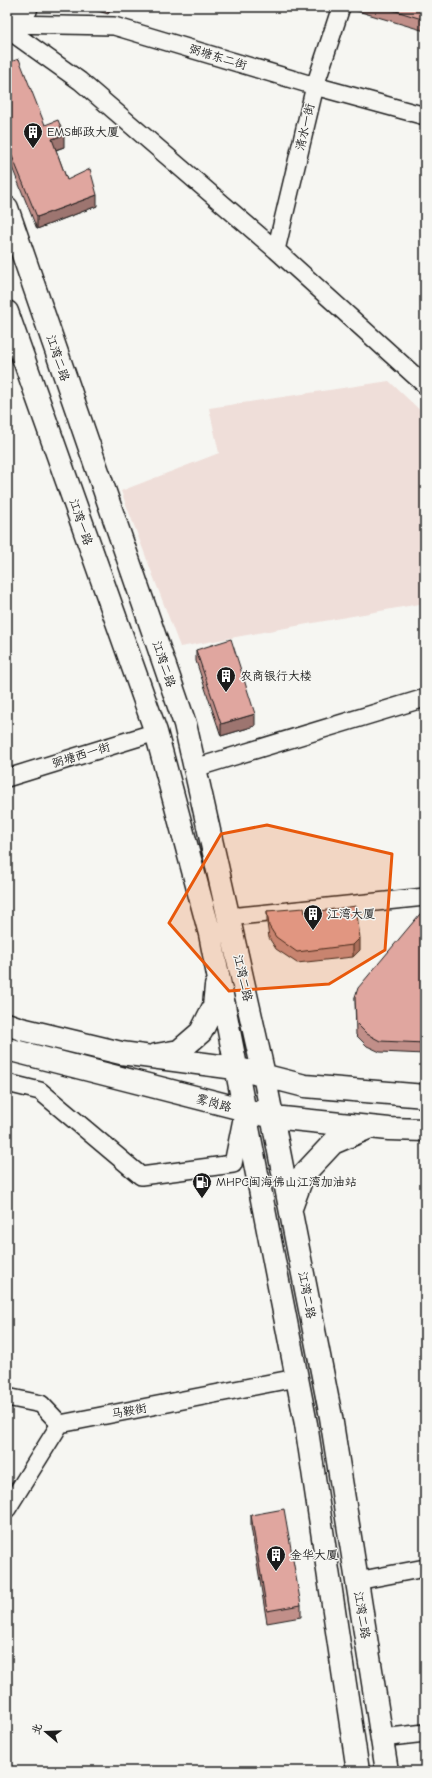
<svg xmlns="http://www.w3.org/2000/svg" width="432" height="1778" font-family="'Comic Neue','LXGW WenKai TC',sans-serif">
<rect width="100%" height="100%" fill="#f6f6f2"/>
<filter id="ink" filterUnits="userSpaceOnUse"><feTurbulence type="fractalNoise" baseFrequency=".025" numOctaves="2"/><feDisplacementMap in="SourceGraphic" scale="8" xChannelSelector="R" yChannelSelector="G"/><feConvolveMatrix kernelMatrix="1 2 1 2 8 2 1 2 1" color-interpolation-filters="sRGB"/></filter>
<g filter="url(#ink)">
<!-- built -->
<path fill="#efded9" d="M389 381 425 415V603L180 647 121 491 219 453 209 408Z"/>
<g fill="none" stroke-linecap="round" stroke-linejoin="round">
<defs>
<path id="minor" d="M7 24 114 26 315 86 425 116
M7 29 80 81 276 250 425 385
M276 250 315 86 341 7
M195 768 425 698
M7 778 156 732
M229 917 425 897
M7 1083 40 1091 141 1176 233 1164 243 1114
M7 1397 41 1404 60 1424
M7 1509 60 1424 296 1378
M357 1581 425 1568
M382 1738 425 1733"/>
<path id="major" d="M7 20 26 9V7
M7 208 185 724 264 1075 331 1417 387 1771
M7 312 156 732 210 934 306 1424 358 1771
M7 1024 21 1029 121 1053 235 1068 305 1086 425 1096
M7 1049 273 1117 389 1129 425 1130
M156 1055 179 1051 201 1032 214 1006 216 986
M291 1208 303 1175 333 1143 368 1128"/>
</defs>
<!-- minor casing -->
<use href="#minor" stroke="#1c1c1c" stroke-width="20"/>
<!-- major casing -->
<use href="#major" stroke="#1c1c1c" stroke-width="25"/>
<!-- minor -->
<use href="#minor" stroke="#f6f6f2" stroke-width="17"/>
<!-- major -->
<use href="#major" stroke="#f6f6f2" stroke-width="22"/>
</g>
<!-- wall -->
<path fill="#c18f89" stroke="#1c1c1c" d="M85 7H113L112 10 108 14Z
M354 7H425V31L354 10Z
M7 63 45 125 64 147 56 150 67 180 97 206 37 229 7 155Z
M196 650 255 726 221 736 196 661Z
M425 908V1054L380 1052 367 1046 356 1035 355 997Z
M267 911 305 913 360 950 353 957 297 963 276 949 269 938 267 923Z
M251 1515 301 1605V1617L267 1623 251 1527Z"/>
<!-- shaded-wall -->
<path fill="#9d746f" stroke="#1c1c1c" d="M108 7H113L112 10 108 14Z
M64 135V147L52 151V139Z
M97 195V206L37 229V217Z
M255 714V726L221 736V724Z
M360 938V950L353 957V945Z"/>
<!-- building -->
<path fill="#e0a69f" stroke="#1c1c1c" d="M383 7H425V20Z
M19 59 45 125 58 120 64 135 52 139 67 180 90 169 97 195 37 217 7 144V63Z
M231 639 255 714 221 724 196 650Z
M356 906 360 938 353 945 297 952 276 937 269 926 267 911 304 908 305 913Z
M425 908V1043L380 1041 367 1034 356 1023 355 997 358 988Z
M284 1509 301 1605 267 1611 251 1515Z"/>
</g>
<!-- marked area -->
<path fill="#e8590c" fill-opacity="0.2" stroke="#e8590c" stroke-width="3" stroke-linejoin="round" d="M267 825 392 854 385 950 329 984 229 991 169 923 221 834Z"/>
<!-- icons -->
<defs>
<symbol id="building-pin" viewBox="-11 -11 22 30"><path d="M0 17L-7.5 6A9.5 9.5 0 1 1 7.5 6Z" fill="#1c1c1c" stroke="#f6f6f2"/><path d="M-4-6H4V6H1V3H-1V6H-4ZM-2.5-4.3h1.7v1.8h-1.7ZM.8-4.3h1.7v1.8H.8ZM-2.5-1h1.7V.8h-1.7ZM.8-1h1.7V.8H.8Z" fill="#fff"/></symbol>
<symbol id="fuel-pin" viewBox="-11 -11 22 30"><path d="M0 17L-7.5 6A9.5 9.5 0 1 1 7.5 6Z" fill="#1c1c1c" stroke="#f6f6f2"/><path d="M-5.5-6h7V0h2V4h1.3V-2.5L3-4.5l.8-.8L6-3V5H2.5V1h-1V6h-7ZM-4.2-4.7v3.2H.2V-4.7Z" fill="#fff"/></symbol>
</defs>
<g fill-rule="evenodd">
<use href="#building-pin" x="22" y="121" width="22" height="30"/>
<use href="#building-pin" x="215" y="665" width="22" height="30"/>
<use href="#building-pin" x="302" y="903" width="22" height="30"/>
<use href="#fuel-pin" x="191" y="1171" width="22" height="30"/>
<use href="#building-pin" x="265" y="1544" width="22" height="30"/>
</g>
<g text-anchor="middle" stroke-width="3" stroke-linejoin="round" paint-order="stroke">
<!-- street labels -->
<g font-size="12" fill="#1c1c1c" stroke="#f6f6f2">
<text transform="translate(218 57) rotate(17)" y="4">弼塘东二街</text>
<text transform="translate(305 127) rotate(-77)" y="4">清水一街</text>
<text transform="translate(58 358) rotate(71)" y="4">江湾二路</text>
<text transform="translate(81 522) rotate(71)" y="4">江湾一路</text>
<text transform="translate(164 664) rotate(71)" y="4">江湾二路</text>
<text transform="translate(81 755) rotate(-17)" y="4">弼塘西一街</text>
<text transform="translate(243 978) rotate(77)" y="4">江湾二路</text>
<text transform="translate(214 1103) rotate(15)" y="4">雾岗路</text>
<text transform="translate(307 1295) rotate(79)" y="4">江湾二路</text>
<text transform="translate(129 1411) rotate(-11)" y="4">马鞍街</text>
<text transform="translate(362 1615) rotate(81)" y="4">江湾二路</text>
</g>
<!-- poi labels -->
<g font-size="12" fill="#1c1c1c" stroke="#f6f6f2" text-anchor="start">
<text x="47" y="136">EMS邮政大厦</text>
<text x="240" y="680">农商银行大楼</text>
<text x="327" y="918">江湾大厦</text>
<text x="216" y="1186">MHPC闽海佛山江湾加油站</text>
<text x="290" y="1559">金华大厦</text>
</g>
</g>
<!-- margin -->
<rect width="432" height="1778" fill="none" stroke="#f6f6f2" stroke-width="24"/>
<rect x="12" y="12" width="408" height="1754" fill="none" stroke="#1c1c1c" stroke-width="1.5" filter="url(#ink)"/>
<!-- north arrow -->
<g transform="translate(46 1732) rotate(289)" stroke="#f6f6f2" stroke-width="3" paint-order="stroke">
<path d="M0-3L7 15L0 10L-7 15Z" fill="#1c1c1c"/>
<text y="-6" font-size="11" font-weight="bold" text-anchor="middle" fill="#1c1c1c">北</text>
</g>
</svg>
